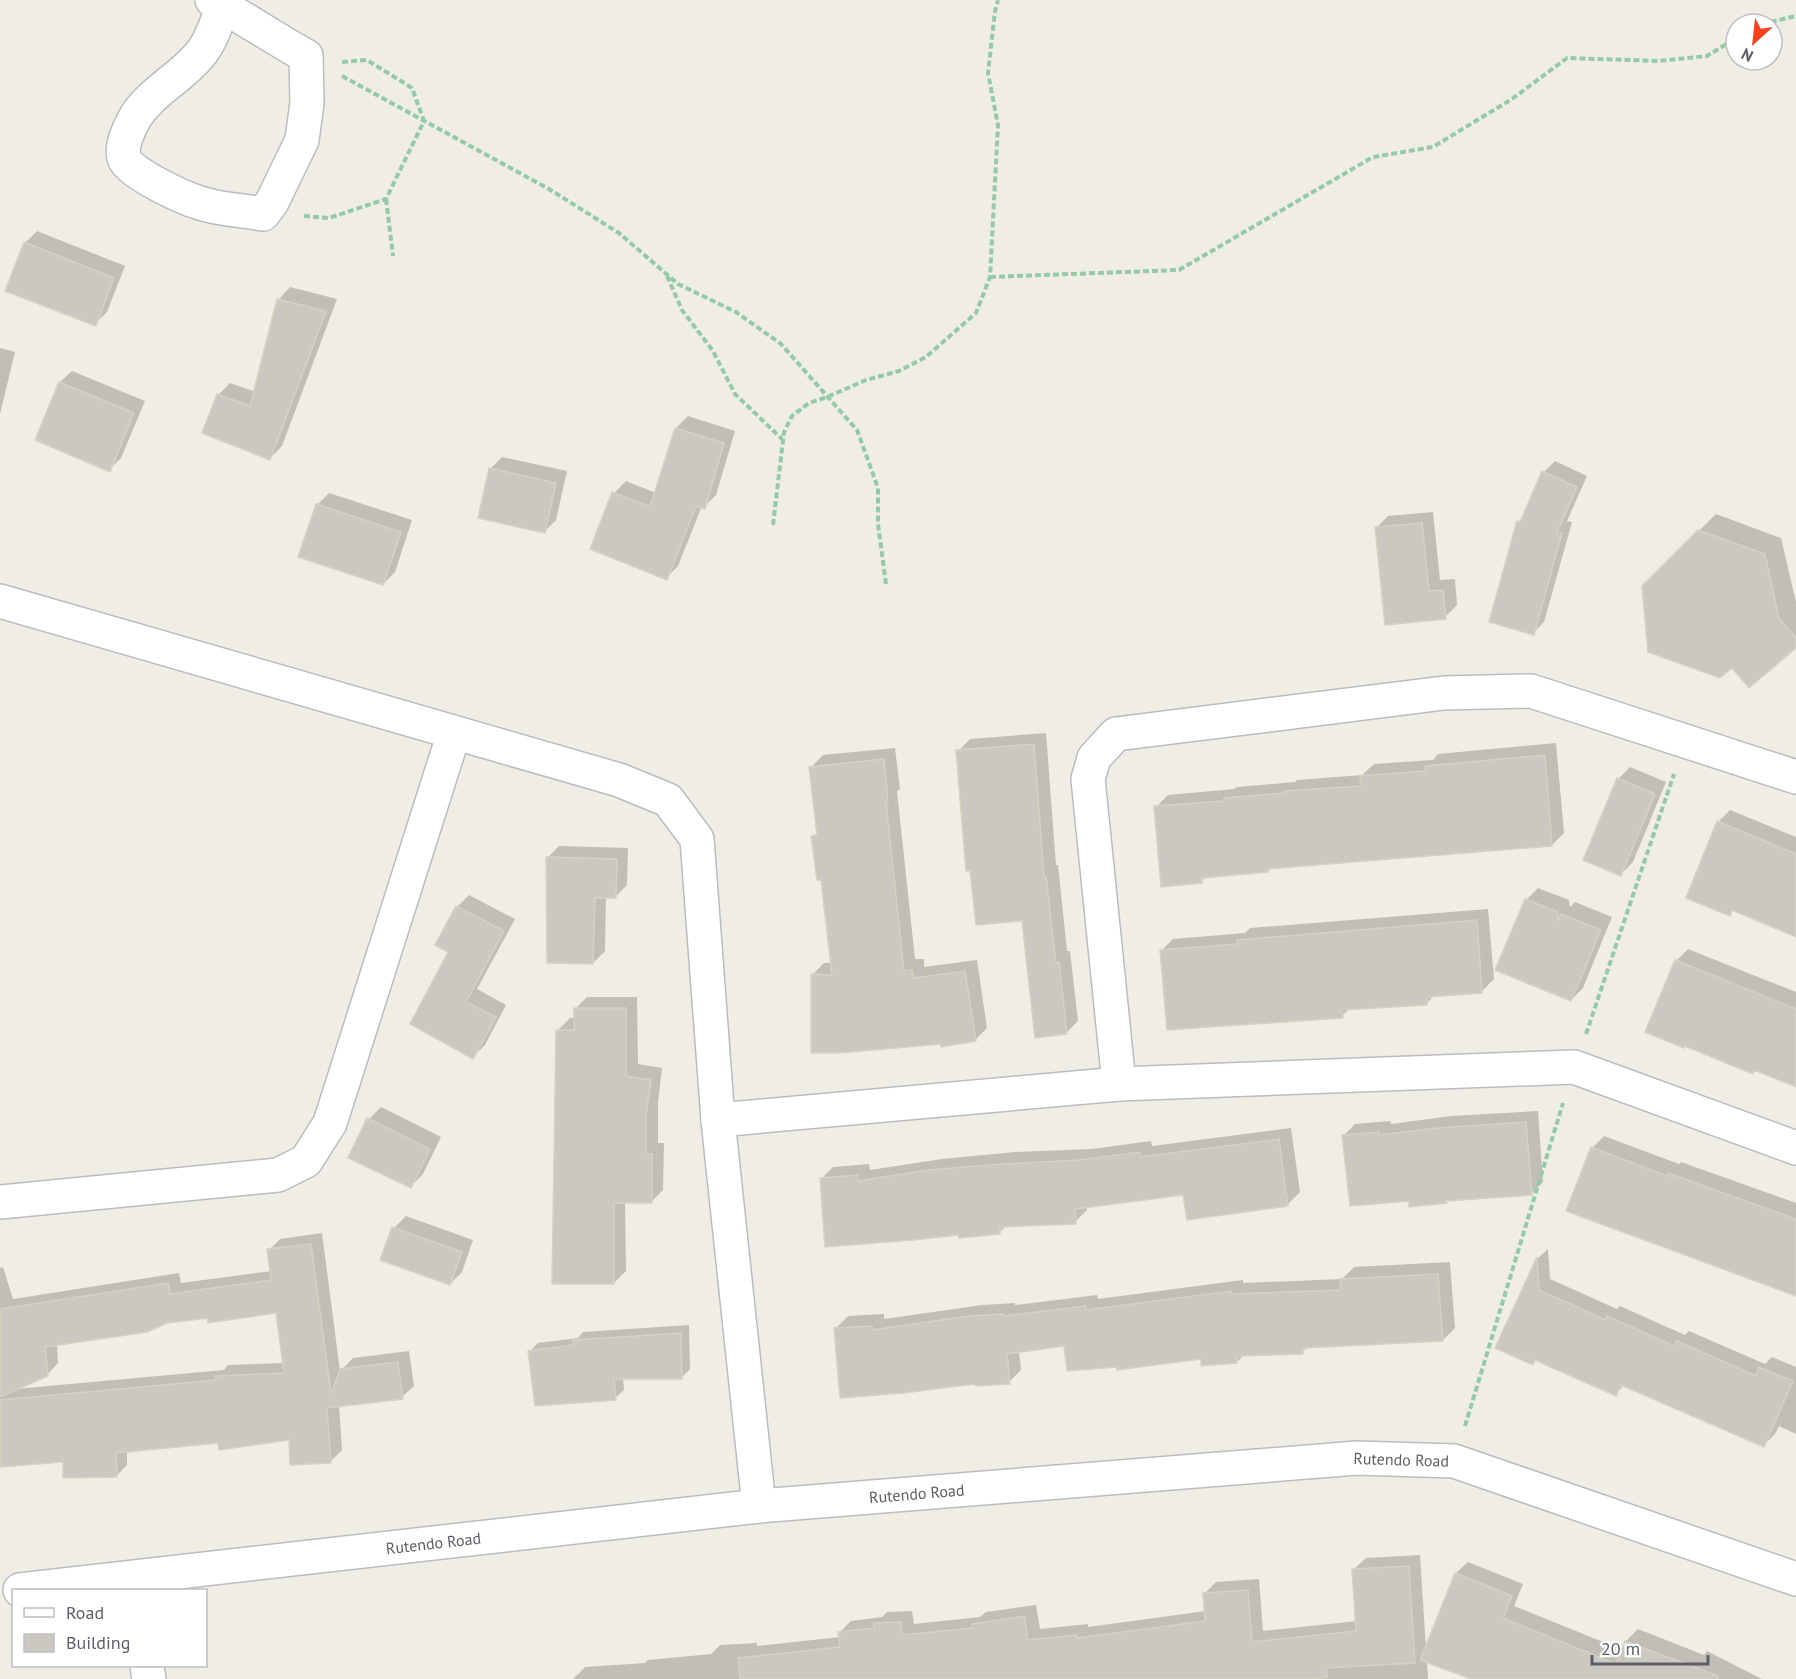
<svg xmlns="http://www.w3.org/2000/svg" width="1796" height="1679" font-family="'PT Sans',sans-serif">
<rect width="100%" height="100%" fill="#f0eee4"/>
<!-- shadow -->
<path fill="#0003" fill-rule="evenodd" d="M37 231 125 266 107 312 95 324 25 243Z
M290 287 337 299 282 446 270 458 204 432 218 395 230 383 256 392 279 299Z
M0 348 15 352 0 414Z
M72 371 145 401 121 458 109 470 37 439 60 382Z
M688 416 735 431 716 495 704 507 702 506 678 566 666 578 614 493 626 481 656 493 676 428Z
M502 457 567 471 556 520 544 532 490 469Z
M1555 461 1587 476 1567 521 1572 522 1544 622 1533 633 1518 522 1525 516 1544 472Z
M329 493 412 520 395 572 383 584 317 505Z
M1433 512 1440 580 1455 579 1457 605 1445 617 1376 528 1388 516Z
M1716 514 1781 538 1796 602V646L1732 666 1643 586Z
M1046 733 1056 865H1058L1067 951H1070L1078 1021 1066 1033 1023 919 972 869 958 751 970 739Z
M1556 743 1564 833 1552 845 1271 867 1268 871 1207 876 1201 882 1156 807 1168 795 1234 789 1237 787 1295 782 1297 780 1362 775 1374 764 1433 760 1438 754Z
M895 748 900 789 897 791 915 959H924V967L977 960 987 1028 975 1040 942 1042 812 975 824 963H832L822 878 813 836 818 832 811 767 823 755Z
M1630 767 1666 782 1633 862 1621 874 1618 779Z
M1730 810 1796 837V935L1734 909 1730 914 1718 822Z
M559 846 628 848 627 885 615 897 606 896 605 951 593 963 547 858Z
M1538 888 1569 900 1570 907 1575 902 1612 917 1583 988 1571 1000 1526 900Z
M469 895 515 919 477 989 506 1005 485 1045 473 1057 450 951 457 907Z
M1488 909 1494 979 1482 991 1435 995 1427 1003 1350 1008 1342 1016 1161 951 1173 939 1245 933 1250 928Z
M1688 949 1796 992V1086L1755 1069 1752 1072 1647 1031 1676 961Z
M587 997H637L638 1064 662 1068 658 1102V1143H664L663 1190 651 1202H625L626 1271 614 1283 558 1030 570 1018H575V1009Z
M381 1107 441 1137 423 1174 411 1186 369 1119Z
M1538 1111 1543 1182 1531 1194 1448 1200 1446 1201 1410 1199 1343 1136 1355 1124 1390 1121 1391 1124 1451 1116Z
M1291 1128 1300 1192 1288 1204 1184 1193 1087 1206V1210L1075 1222 1006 1226 1000 1232 960 1233 821 1179 833 1167 869 1164 870 1170 942 1159 1015 1152 1092 1149 1151 1141 1152 1146Z
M1604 1136 1679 1164 1681 1162 1796 1203V1293L1592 1148Z
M406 1216 473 1240 462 1272 450 1284 382 1259 394 1228Z
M322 1233 340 1371 353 1358 409 1351 414 1386 402 1397 339 1405 342 1450 331 1461 290 1438 219 1442 127 1450V1465L116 1476 64 1460 0 1465V1268L3 1267 13 1299 179 1273 181 1283 272 1271 269 1250 280 1239ZM277 1311 284 1363 228 1365 224 1370 15 1389 47 1375 58 1363 57 1344 167 1321Z
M1548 1249 1550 1279 1617 1309 1620 1306 1685 1335 1689 1331 1765 1364 1772 1357 1796 1367V1434L1779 1426 1775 1434 1764 1445 1625 1385 1615 1394 1537 1359 1533 1364 1497 1348 1538 1258Z
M1450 1262 1455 1328 1443 1340 1308 1347 1302 1352 1244 1355 1237 1362 1066 1344 1019 1351 1021 1370 1009 1382 836 1328 848 1316 884 1314V1319L982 1305 1015 1303V1305L1097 1295 1098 1299 1243 1280V1283L1342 1279 1354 1267Z
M689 1325 690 1369 681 1378 623 1377 624 1390 615 1398 529 1352 538 1343 578 1338 583 1332Z
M1420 1555 1426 1648 1456 1573 1468 1562 1523 1584 1514 1606 1623 1650 1626 1641 1638 1629 1704 1655 1707 1651 1762 1679H1476L1427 1661 1428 1679H573L585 1667 645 1663 648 1660 711 1654 720 1645 757 1643V1646L840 1637 839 1633 851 1621 882 1617 887 1612 912 1611 914 1624 980 1617 986 1612 1036 1605 1040 1629 1088 1624V1627L1206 1611 1205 1593 1216 1582 1259 1579 1263 1631 1357 1621 1354 1569 1366 1558Z"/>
<!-- building -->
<path fill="#cbc8c1" stroke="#d6d1c2" stroke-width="1.5" d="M24 242 114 278 96 326 5 291Z
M277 299 326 311 270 460 202 433 217 394 250 406Z
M59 382 134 413 110 472 35 440Z
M675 428 724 443 705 509 696 506 667 580 590 549 612 492 650 507Z
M489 468 556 483 545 533 478 518Z
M1542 471 1577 487 1557 532 1562 533 1534 635 1489 622 1517 521 1520 522Z
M316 504 401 532 383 585 298 557Z
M1422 523 1429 591 1443 590 1446 619 1385 625 1375 527Z
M1698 530 1765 554 1779 618 1796 638V648L1749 688 1732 668 1720 678 1648 652 1642 586Z
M1034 744 1044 876H1046L1056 963 1059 962 1067 1034 1035 1038 1022 921 976 925 970 871H966L956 750Z
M1545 755 1552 846 1268 869V872L1202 878V883L1161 887 1154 806 1224 801V798L1284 793V791L1361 786 1360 776 1425 771V766Z
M884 759 888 802H886L904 971 912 970 913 978 965 971 976 1041 941 1047V1044L838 1053H811V974L832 975 821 880H817L811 836 817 835 809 767Z
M1617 778 1655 794 1621 876 1583 860Z
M1717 821 1796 854V937L1732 910 1730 916 1686 898Z
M546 857 617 859 616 898H595L593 964 547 963Z
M1525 899 1558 912V921L1561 914 1601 930 1571 1001 1495 970Z
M456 906 504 931 466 1002 496 1017 473 1059 410 1024 448 952 435 945Z
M1477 920 1482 993 1427 997V1005L1342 1010 1343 1018 1167 1030 1160 950 1237 944V940Z
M1675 960 1796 1009V1087L1754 1070 1753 1074 1685 1046 1684 1048 1645 1032Z
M574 1008H626V1076L651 1080 646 1115V1154H652V1203H614V1284H552L556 1030H574Z
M367 1118 430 1149 411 1188 348 1158Z
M1526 1122 1532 1195 1446 1201 1447 1203 1409 1207V1201L1350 1206 1342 1135 1379 1132V1135L1438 1128Z
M1279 1139 1288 1206 1187 1220 1183 1195 1075 1209 1076 1224 1000 1227V1234L959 1238 958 1235 913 1240 825 1247 820 1178 858 1175V1181L929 1170 1002 1164 1079 1160 1140 1152V1157Z
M1591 1147 1667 1176 1668 1173 1796 1219V1296L1566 1211Z
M392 1227 462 1252 450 1285 380 1260Z
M311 1244 331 1394 340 1369 398 1362 403 1399 327 1408 331 1463 290 1465 289 1440 219 1450 218 1443 116 1453 117 1477 63 1478V1462L0 1467V1400L216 1380 215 1376 284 1373 276 1313 208 1323V1318L167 1323 147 1332 45 1347 48 1376 0 1397V1309L168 1283 170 1294 271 1280 267 1249Z
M1537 1257 1539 1290 1606 1320 1607 1316 1674 1346 1677 1341 1756 1376 1759 1367 1793 1381 1764 1447 1621 1385 1616 1396 1535 1360 1533 1365 1495 1348Z
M1438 1274 1443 1341 1303 1348V1354L1237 1356V1363L1201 1366V1359L1117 1370V1367L1067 1371 1064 1346 1007 1354 1010 1384 976 1386 975 1384 903 1393 840 1398 834 1328 872 1326V1330L969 1316 1003 1314V1316L1086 1306V1310L1231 1291V1294L1341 1290 1340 1279Z
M681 1333 682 1379H614L616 1400 535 1406 528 1351 574 1345 573 1340Z
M1409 1566 1415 1663 1326 1668 1327 1677 1311 1679H740L738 1658 840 1647 838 1632 874 1628V1623L901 1622 902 1635 973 1628 972 1624 1024 1616 1028 1640 1077 1635V1638L1205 1621 1203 1593 1248 1590 1252 1642 1356 1631 1352 1569Z
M1455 1573 1512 1596 1503 1618 1616 1664 1625 1641 1718 1676V1679H1471L1420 1660Z"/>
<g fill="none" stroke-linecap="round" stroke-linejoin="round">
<defs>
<g id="minor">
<path d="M212 0C244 18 274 38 306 56L307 103 302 140 272 202 263 214C243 210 220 210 200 203 183 198 132 174 125 160 119 148 130 126 136 116 153 90 183 77 202 52 212 39 217 22 223 6"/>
<path d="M0 601 619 780 668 800 697 839 718 1120 759 1506"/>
<path d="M1119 1084 1088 779 1094 758 1116 734 1444 693 1531 691 1796 777"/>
<path d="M718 1120 1119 1084 1574 1067 1796 1148"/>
<path d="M0 1202 278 1175 306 1161 330 1123 454 733"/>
<path id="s1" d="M20 1590 759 1506 1357 1458 1454 1461 1796 1579"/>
<path d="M147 1666 149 1679"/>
</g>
</defs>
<!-- minor casing -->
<use href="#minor" stroke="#b9bcc1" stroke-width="36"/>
<!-- path -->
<path stroke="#95caa8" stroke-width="4" stroke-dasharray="6 3" stroke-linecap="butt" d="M1762 24 1796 16
M342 76 549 189 619 233 678 284 736 312 781 344 857 430 878 488V524L886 584
M386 199 393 256
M304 216 329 218 386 199 424 121 412 88 367 60 341 62
M667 276 682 310 713 351 735 394 782 439
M990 277 1179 270 1373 157 1433 147 1512 99 1567 58 1659 61 1707 56 1736 38
M773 525 784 432 792 416 809 403 827 397 866 380 899 371 926 357 976 313 990 277 998 125 988 73 995 11 998 0
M1586 1034 1674 774
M1465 1426 1563 1103"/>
<!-- minor -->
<use href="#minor" stroke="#fff" stroke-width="33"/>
</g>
<g text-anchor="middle" stroke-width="4.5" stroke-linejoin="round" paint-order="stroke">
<!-- street labels -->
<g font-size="16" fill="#5c6066" stroke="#fff">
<text dy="6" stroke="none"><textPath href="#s1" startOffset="1388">Rutendo Road</textPath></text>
<text dy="6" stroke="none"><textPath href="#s1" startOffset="902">Rutendo Road</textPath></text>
<text dy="6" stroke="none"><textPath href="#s1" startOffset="416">Rutendo Road</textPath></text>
</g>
</g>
<!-- legend -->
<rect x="12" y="1589" width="195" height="78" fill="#ffffff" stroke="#bebfc2" stroke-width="1.5"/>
<rect x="24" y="1608" width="30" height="9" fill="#ffffff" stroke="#bebfc2" stroke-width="1.5"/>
<text x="66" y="1619" font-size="18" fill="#5c6066">Road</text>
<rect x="24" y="1634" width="30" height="18" fill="#cbc8c1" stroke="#bebfc2" stroke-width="1.5"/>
<text x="66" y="1649" font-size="18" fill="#5c6066">Building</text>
<!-- north arrow -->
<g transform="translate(1754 42) rotate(207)"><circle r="28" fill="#ffffff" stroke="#bebfc2" stroke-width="1.5"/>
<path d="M0-4.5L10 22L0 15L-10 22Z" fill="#fc3f1f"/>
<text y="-9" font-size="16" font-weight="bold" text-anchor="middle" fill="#5c6066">N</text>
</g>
<!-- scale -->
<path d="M1592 1655v9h116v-9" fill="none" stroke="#5c6066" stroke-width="3"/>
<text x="1601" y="1655" font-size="18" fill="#5c6066" stroke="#ffffff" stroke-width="4.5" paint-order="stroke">20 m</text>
</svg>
